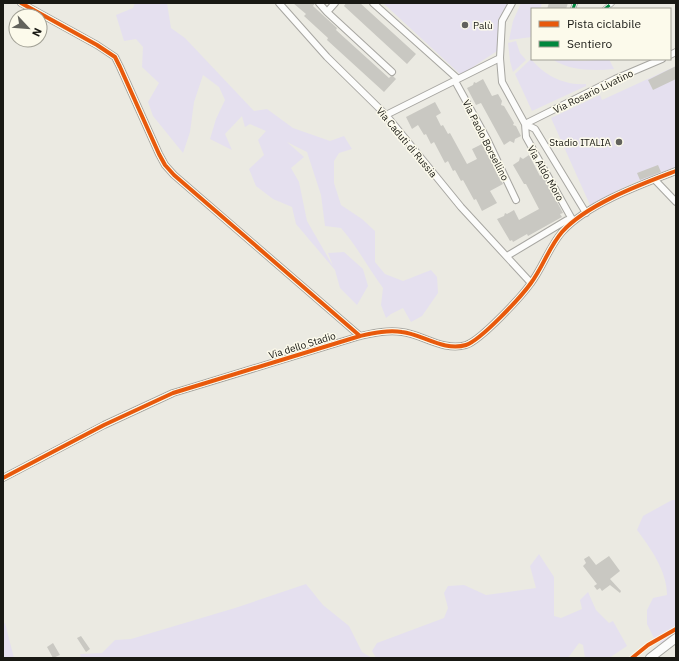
<svg xmlns="http://www.w3.org/2000/svg" width="679" height="661" font-family="'IBM Plex Sans',sans-serif">
<rect width="100%" height="100%" fill="#ebeae2"/>
<!-- green -->
<path fill="#e5e0ef" d="M135 3H167L171 28 185 38 254 111 267 109 293 128 330 141 344 136 352 149 339 153 334 161V183L341 205 362 219 375 231V262L385 274 403 281 431 270 437 277 438 293 422 316 411 322 403 308 391 314 386 318 381 305 383 288C368 268 357 246 341 228L325 226 321 195 307 152 287 142 304 157 291 168 299 182 307 221 333 266 328 253 344 252 363 269 368 286 357 305 340 288 335 270 296 224 292 207 273 199 256 186 249 169 264 155 258 140 266 131 250 124 245 127 242 116 225 134 232 150 210 139 216 119 225 100 219 87 203 75 194 102 190 132 183 153 153 116 148 102 159 83 142 67 143 47 136 39 124 41 116 15 133 8Z
M383 3H508L499 22 500 49 461 75Z
M521 3H542L540 9H532V37L509 40 513 21Z
M516 41 520 53 526 60 513 72 510 61 508 43Z
M531 59C544 75 565 86 586 84V86L532 111 515 74Z
M552 59 583 61 609 59 614 69C593 71 570 71 552 59Z
M676 66V167L640 182 639 180 612 193 590 205 551 118 600 95 602 100Z
M672 500H676V636L664 645 654 638 647 624V610L653 598 667 595C667 571 651 549 637 530L643 516Z
M539 554 554 577V616L561 618 582 609 580 600 588 592 596 610 609 623 613 621 627 646 609 658H585L583 645 579 643 568 658H376L372 651 377 643 444 618 448 608 444 593 448 586 464 585 486 595 536 588 530 566Z
M306 584 323 605 349 626 362 652 372 658H81L80 654 102 653 115 640 131 639 235 608Z
M5 623 14 658H3V624Z"/>
<!-- building -->
<path fill="#c9c8c2" d="M293 3H315L313 6 337 28 336 30 389 78 391 76H393L396 79 384 92 327 40 328 38 304 16 306 14Z
M346 3H360L416 54 407 64 344 6Z
M549 3H568L566 9H547Z
M676 66V79L653 90 648 80Z
M483 79 492 96 498 94 502 101 501 105 504 106 514 123 513 125 516 126 521 136 515 139 514 143 510 141 504 145 481 103 476 105 467 88 473 85 474 82 476 83Z
M435 102 441 113 436 116 441 126 443 125 448 134 450 133 467 164 477 159 472 149 482 144 503 184 490 191 497 203 482 211 476 199 474 200 463 180 461 181 455 170 453 171 448 161 445 163 434 142 431 144 426 134 424 135 418 125 412 129 406 117Z
M529 155 540 176 542 175 563 213 560 214 562 217 528 236 527 234 513 242 512 240 510 241 497 219 504 216 505 213 507 214 514 210 519 220 539 209 526 184H524L513 165 519 161 520 157 523 159Z
M658 165 661 172 640 180 637 173Z
M589 556 596 565 609 556 620 571 610 579 621 591 620 593 610 585 602 591 600 588 597 590 594 586 597 584 583 566 586 563 584 559Z
M81 636 90 649 86 652 77 638Z
M53 643 60 655 53 658 47 647Z"/>
<g fill="none" stroke-linecap="round" stroke-linejoin="round">
<defs>
<path id="pedestrian" d="M573 9 575 3
M605 9 612 3"/>
<path id="minor" d="M21 3 97 45 115 57 120 67 159 154 165 165 174 175 360 336
M279 3 327 57 386 115 461 207 531 283
M319 3 327 12 392 72
M373 3 458 79
M512 3 502 21 500 58 502 82 525 124 526 137 573 221
M327 12 335 3
M670 55 676 52
M455 81 487 139 516 200
M386 115 500 58
M525 124 615 79 662 59
M525 124 535 129 586 213
M655 180 676 202
M507 256 567 220 573 221
M3 478 104 425 173 393 360 336C374 333 387 330 402 332 422 334 444 352 466 345 481 340 521 297 531 283 543 267 549 247 562 232 587 204 642 184 676 171"/>
<path id="tertiary" d="M650 658 676 638"/>
</defs>
<!-- pedestrian casing -->
<use href="#pedestrian" stroke="#a7a6a1" stroke-width="6"/>
<!-- minor casing -->
<use href="#minor" stroke="#a7a6a1" stroke-width="8"/>
<!-- tertiary casing -->
<use href="#tertiary" stroke="#a7a6a1" stroke-width="10"/>
<!-- pedestrian -->
<use href="#pedestrian" stroke="#fcfcfb" stroke-width="4.5"/>
<!-- minor -->
<use href="#minor" stroke="#fcfcfb" stroke-width="6"/>
<!-- tertiary -->
<use href="#tertiary" stroke="#fcfcfb" stroke-width="8"/>
<!-- quiet -->
<path stroke="#00873e" stroke-width="3" stroke-dasharray="6 3" stroke-linecap="butt" d="M573 9 575 3
M605 9 612 3"/>
<defs>
<path id="cycleway" d="M21 3 97 45 115 57 120 67 159 154 165 165 174 175 360 336
M3 478 104 425 173 393 360 336C374 333 387 330 402 332 422 334 444 352 466 345 481 340 521 297 531 283 543 267 549 247 562 232 587 204 642 184 676 171
M632 658 648 645 676 629"/>
</defs>
<!-- cycleway casing -->
<use href="#cycleway" stroke="#fcfaeb" stroke-width="6"/>
<!-- cycleway -->
<use href="#cycleway" stroke="#e8590c" stroke-width="4"/>
</g>
<!-- markers -->
<g fill="#62625c" stroke="#fcfaeb" stroke-width="1.5">
<circle cx="465" cy="25" r="4"/>
<circle cx="619" cy="142" r="4"/>
</g>
<g text-anchor="middle" stroke-width="3" stroke-linejoin="round" paint-order="stroke">
<!-- poi labels -->
<g font-size="10" fill="#191914" stroke="#fcfaeb" text-anchor="start">
<text x="473" y="29">Palù</text>
<text x="611" y="146" text-anchor="end">Stadio ITALIA</text>
</g>
<!-- street labels -->
<g font-size="10" fill="#191914" stroke="#fcfaeb">
<text transform="translate(593 91) rotate(-26)" y="4">Via Rosario Livatino</text>
<text transform="translate(486 140) rotate(63)" y="4">Via Paolo Borsellino</text>
<text transform="translate(407 142) rotate(50)" y="4">Via Caduti di Russia</text>
<text transform="translate(546 173) rotate(60)" y="4">Via Aldo Moro</text>
<text transform="translate(302 345) rotate(-17)" y="4">Via dello Stadio</text>
</g>
</g>
<!-- border -->
<rect width="679" height="661" fill="none" stroke="#191914" stroke-width="8"/>
<!-- legend -->
<rect x="531" y="8" width="140" height="52" fill="#fcfaeb" stroke="#a1a095"/>
<rect x="539" y="21" width="20" height="6" fill="#e8590c" stroke="#a1a095"/>
<text x="567" y="28" font-size="12" fill="#191914">Pista ciclabile</text>
<rect x="539" y="41" width="20" height="6" fill="#00873e" stroke="#a1a095"/>
<text x="567" y="48" font-size="12" fill="#191914">Sentiero</text>
<!-- north arrow -->
<g transform="translate(28 28) rotate(116)"><circle r="19" fill="#fcfaeb" stroke="#a1a095"/>
<path d="M0-3L7 15L0 10L-7 15Z" fill="#62625c"/>
<text y="-6" font-size="11" font-weight="bold" text-anchor="middle" fill="#191914">N</text>
</g>
</svg>
